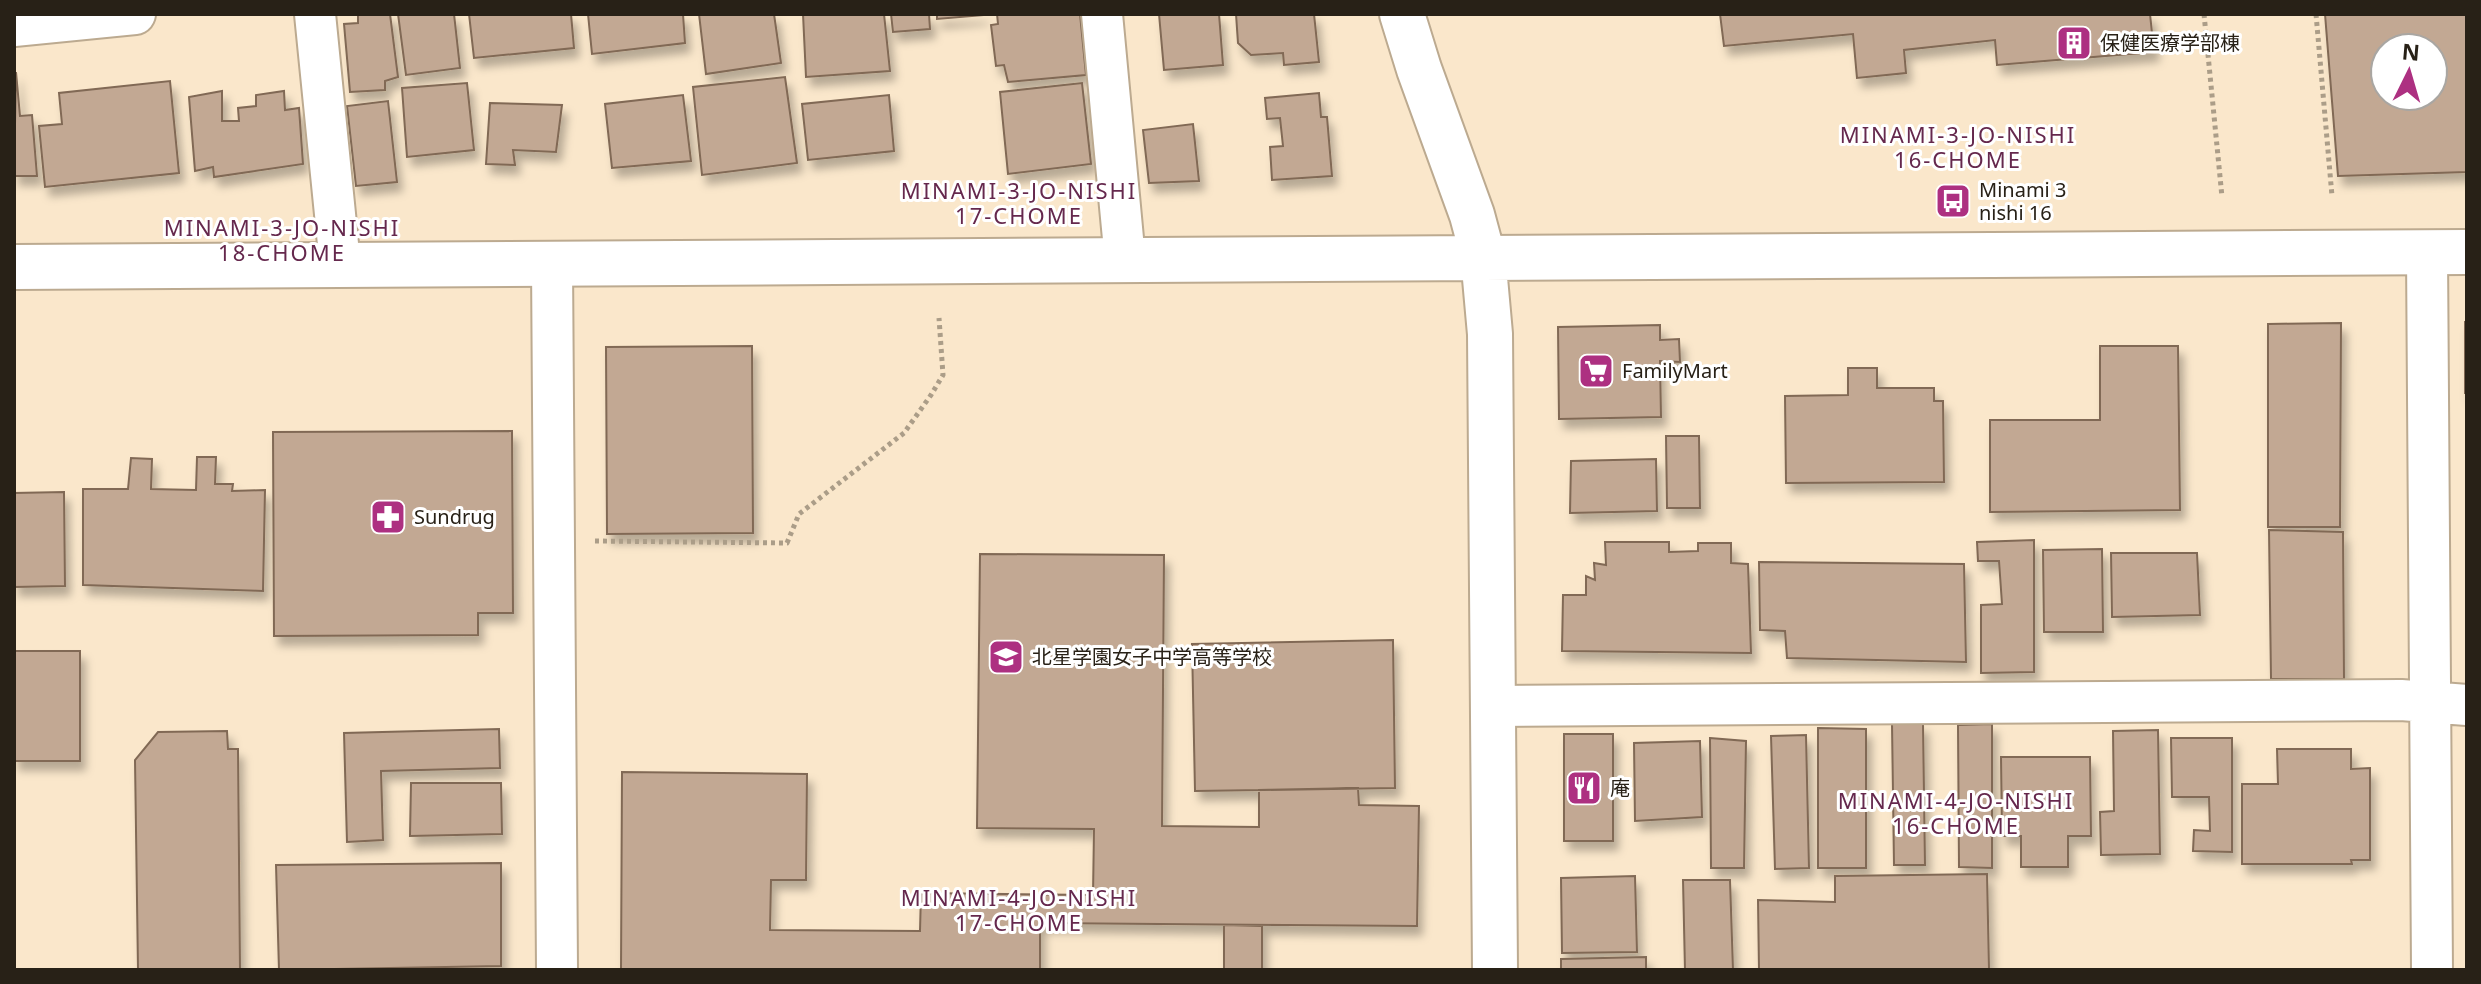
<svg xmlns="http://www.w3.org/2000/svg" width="2481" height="984" font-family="'Noto Sans','Noto Sans JP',sans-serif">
<defs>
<filter id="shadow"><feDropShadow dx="5" dy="9" stdDeviation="4" flood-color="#0004"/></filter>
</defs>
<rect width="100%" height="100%" fill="#fae7cb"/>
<!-- building -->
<path fill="#c2a893" stroke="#816955" stroke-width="2" fill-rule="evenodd" filter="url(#shadow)" d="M358 14H390L398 77 385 81V90L350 92 344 24 358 23Z
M398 14H454L460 68 406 75Z
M469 14H571L574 48 474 58Z
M588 14H683L685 43 592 54Z
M699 14H774L781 63 706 74Z
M803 14H884L890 71 806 77Z
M891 14H929L930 29 893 32Z
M937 14H983V15L937 19Z
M997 14H1080L1086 75 1008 82 1004 65 996 66 991 25 998 24Z
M1159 14H1219L1223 65 1164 70Z
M1236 14H1314L1319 62 1284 65 1283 53 1251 55 1238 43Z
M1720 14H2150L2154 52 1997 65 1995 40 1904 50 1906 73 1857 78 1853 34 1724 46Z
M2325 14H2467V172L2338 176ZM2385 48H2433V96H2385Z
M16 72 20 116 32 115 37 176H14Z
M785 77 797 163 702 175 693 87Z
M170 81 179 173 45 187 39 126 62 124 59 93Z
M467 83 474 150 407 157 402 88Z
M1082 83 1091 164 1008 174 1000 92Z
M222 91V121H239L238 108 256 106V95L284 91 285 110 299 108 303 164 214 177 213 167 195 171 189 97Z
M1319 93 1321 117H1327L1332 176 1272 180 1270 147 1283 146 1280 118 1267 119 1265 98Z
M683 95 691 161 612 168 605 104Z
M889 95 894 151 808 160 802 104Z
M388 101 397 182 356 186 347 106Z
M490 103 562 105 556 152 513 150 515 165 486 164Z
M1193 124 1199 181 1149 183 1143 130Z
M2465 322H2467V393H2465Z
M2341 323 2340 527H2268V324Z
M1660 325V340L1679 339 1680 362 1660 361 1661 417 1559 419 1558 327Z
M752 346 753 533 607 534 606 347Z
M2100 346H2178L2180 510 1990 512V420H2100Z
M1848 368H1877V388H1934V401H1943L1944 482 1786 483 1785 396 1848 395Z
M512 431 513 613H478V635L274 636 273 432Z
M1666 436H1699L1700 508H1667Z
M197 457H216L215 484H233L232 491 265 490 263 591 83 585V489H128L131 458 152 459 151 489 196 490Z
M1656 459 1657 511 1570 513 1571 461Z
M64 492 65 586 14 587V493Z
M2269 530 2343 532 2344 679H2271Z
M2034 540V672L1981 673V605L2002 604 1999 561H1978L1977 542Z
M1605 542H1669V552L1698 551V543H1731V563L1748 564 1751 653 1562 651 1563 595H1586V576L1595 580 1594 563 1606 565Z
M2102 549 2103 632H2044L2043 550Z
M2111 553H2197L2200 615 2112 617Z
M980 554 1164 555 1162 826 1259 827V790L1358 788 1359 805 1419 806 1417 926 1040 923V970H621L622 772 807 774 806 880H771L770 930 920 931 921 893 1093 895 1094 829 977 828Z
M1759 562 1964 564 1966 662 1787 658 1785 631 1760 630Z
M1393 640 1395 788 1195 791 1192 644Z
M14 651H80V761H14Z
M1892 724H1923L1925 865H1894Z
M1992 724V868L1959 867 1958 725Z
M1818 728 1866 729V868H1818Z
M499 729 500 768 381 771 383 840 347 842 344 733Z
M2158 730 2160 854 2101 855 2100 812 2114 811 2113 731Z
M227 731 228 749H238L240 970H138L135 760 158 732Z
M1564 734H1613V841H1564Z
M1806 735 1809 868 1775 869 1771 736Z
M1710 738 1746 741 1744 868H1711Z
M2171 738H2232V852L2193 851 2194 830 2210 831 2209 797H2172Z
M1700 741 1702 817 1635 821 1634 743Z
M2277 749H2351V769L2370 768V860H2351L2352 864H2242V784H2278Z
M2001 757H2090L2091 836H2068V867H2021V836H2002Z
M411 783H501L502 834 410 836Z
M501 863V966L279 970 276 865Z
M1987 874 1989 969 1759 970 1758 900 1835 902V876Z
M1635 876 1637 952 1562 953 1561 878Z
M1683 880H1730L1733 970H1685Z
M1224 925 1262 926V970H1224Z
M1646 957V970H1561V959Z"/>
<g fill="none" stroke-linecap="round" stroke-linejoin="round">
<defs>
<path id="minor" d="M315 14 340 264
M1102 14 1125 260
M14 26 135 14
M2427 253 2432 970
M552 263 557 970
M1493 706 2401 700 2467 705"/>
<path id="tertiary" d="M1402 14 1419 69 1472 215 1483 256 1490 334 1495 970
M14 267 2467 252"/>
</defs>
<!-- minor casing -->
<use href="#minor" stroke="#bcaa90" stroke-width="44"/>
<!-- tertiary casing -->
<use href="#tertiary" stroke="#bcaa90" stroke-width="48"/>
<!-- path -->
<path stroke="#ab9d88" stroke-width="5" stroke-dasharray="4 4" stroke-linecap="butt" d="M2204 14 2222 197
M2316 14 2332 196
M595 541 787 543 799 514 904 433 931 395 943 375 939 318"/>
<!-- minor -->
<use href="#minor" stroke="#fff" stroke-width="40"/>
<!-- tertiary -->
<use href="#tertiary" stroke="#fff" stroke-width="44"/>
</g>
<!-- icons -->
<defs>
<symbol id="building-square" viewBox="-11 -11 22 22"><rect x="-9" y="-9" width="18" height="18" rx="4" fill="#ad3081" stroke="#fff"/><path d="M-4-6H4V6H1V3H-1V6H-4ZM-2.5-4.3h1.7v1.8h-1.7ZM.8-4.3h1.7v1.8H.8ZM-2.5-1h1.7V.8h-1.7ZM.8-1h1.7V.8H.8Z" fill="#fff"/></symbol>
<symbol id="bus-square" viewBox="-11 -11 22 22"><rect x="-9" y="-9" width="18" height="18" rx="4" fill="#ad3081" stroke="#fff"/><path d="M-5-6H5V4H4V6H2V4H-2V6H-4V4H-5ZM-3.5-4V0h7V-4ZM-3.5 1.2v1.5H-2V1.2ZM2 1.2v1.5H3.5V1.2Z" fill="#fff"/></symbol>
<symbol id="supermarket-square" viewBox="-11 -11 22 22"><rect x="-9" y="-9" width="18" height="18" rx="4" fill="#ad3081" stroke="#fff"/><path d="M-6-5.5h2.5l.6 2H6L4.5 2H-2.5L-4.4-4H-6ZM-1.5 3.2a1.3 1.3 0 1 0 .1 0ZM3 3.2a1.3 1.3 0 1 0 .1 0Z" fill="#fff"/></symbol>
<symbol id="pharmacy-square" viewBox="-11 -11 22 22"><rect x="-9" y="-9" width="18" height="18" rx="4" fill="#ad3081" stroke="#fff"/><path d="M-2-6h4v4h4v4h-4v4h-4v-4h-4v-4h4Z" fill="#fff"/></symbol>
<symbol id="school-square" viewBox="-11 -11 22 22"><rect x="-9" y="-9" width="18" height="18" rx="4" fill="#ad3081" stroke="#fff"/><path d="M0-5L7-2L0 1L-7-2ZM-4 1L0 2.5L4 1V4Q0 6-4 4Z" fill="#fff"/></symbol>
<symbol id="restaurant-square" viewBox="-11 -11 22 22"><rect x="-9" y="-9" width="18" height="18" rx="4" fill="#ad3081" stroke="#fff"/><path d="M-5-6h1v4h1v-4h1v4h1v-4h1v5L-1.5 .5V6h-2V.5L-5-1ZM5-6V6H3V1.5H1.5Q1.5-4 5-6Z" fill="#fff"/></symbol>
</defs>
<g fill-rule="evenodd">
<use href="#building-square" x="2054" y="23" width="40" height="40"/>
<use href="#bus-square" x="1933" y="181" width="40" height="40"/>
<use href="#supermarket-square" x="1576" y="351" width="40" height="40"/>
<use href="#pharmacy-square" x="368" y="497" width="40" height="40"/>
<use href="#school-square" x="986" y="637" width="40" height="40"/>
<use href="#restaurant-square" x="1564" y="768" width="40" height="40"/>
</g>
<g text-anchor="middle" stroke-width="6" stroke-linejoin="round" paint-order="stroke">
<!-- poi labels -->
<g font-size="20" fill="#282117" stroke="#fff" text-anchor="start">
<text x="2100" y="50">保健医療学部棟</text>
<text x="1979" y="197">Minami 3<tspan x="1979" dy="23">nishi 16</tspan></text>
<text x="1622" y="378">FamilyMart</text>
<text x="414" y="524">Sundrug</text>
<text x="1032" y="664">北星学園女子中学高等学校</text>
<text x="1610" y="795">庵</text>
</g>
<!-- neighbourhood labels -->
<g font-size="22" letter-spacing="2" fill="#65284d" stroke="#fff">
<text x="1958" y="143">MINAMI-3-JO-NISHI<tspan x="1958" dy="25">16-CHOME</tspan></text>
<text x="1019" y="199">MINAMI-3-JO-NISHI<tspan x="1019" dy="25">17-CHOME</tspan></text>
<text x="282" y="236">MINAMI-3-JO-NISHI<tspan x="282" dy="25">18-CHOME</tspan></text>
<text x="1956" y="809">MINAMI-4-JO-NISHI<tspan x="1956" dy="25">16-CHOME</tspan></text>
<text x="1019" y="906">MINAMI-4-JO-NISHI<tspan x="1019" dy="25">17-CHOME</tspan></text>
</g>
</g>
<!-- border -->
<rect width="2481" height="984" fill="none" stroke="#282117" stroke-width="32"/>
<!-- north arrow -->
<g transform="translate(2409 72) rotate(5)"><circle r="38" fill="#ffffff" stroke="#a9a6a2" stroke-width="2"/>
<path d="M0-6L14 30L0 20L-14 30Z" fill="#ad3081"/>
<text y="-12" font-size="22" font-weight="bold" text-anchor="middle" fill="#282117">N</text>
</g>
</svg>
